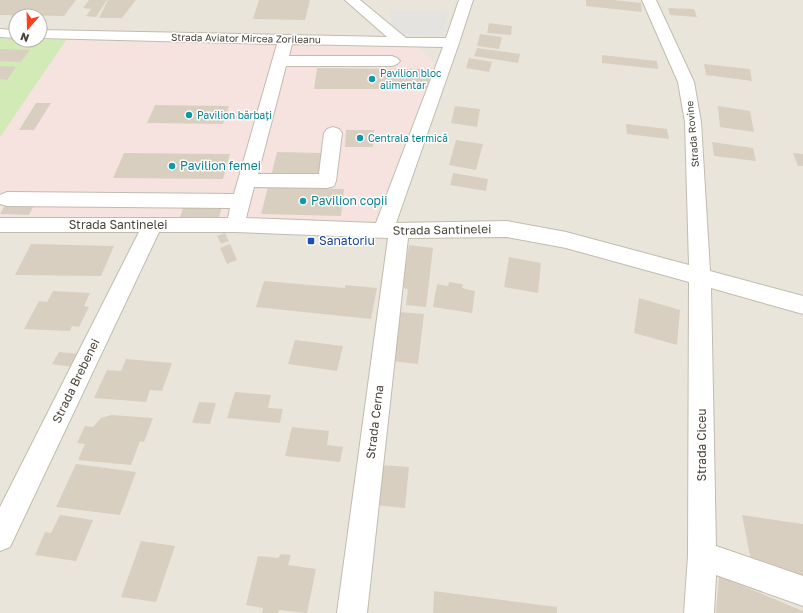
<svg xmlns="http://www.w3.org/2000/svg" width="803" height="613" font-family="'Golos Text',sans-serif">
<rect width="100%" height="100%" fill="#f6f3ec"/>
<!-- residential -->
<path fill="#eae5da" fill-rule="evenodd" d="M0 0H803V613H0ZM16 16H40V40H16Z"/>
<!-- medical -->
<path fill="#f6e3e0" d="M66 40 419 47 439 70 379 221 0 216V137Z"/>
<!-- green -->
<path fill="#d2eab5" d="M0 38 16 39V40H66L0 137Z"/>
<!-- parking -->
<path fill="#e5e3e0" d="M389 10 450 11 441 36 394 35Z"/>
<!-- building -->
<path fill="#d8cfc1" d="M0 0H76L64 16 0 15Z
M89 0H107L96 17 86 16 91 9 83 8Z
M108 0H136L122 18H99Z
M259 0H310L305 20 253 19Z
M586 0H613L641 3 642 12 586 6Z
M668 8 694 9 697 17 670 15Z
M489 23 512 26 511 35 487 33Z
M480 34 502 37 499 49 477 46Z
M477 48 520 54 518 63 474 56Z
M0 49 30 50 21 62 0 61Z
M602 55 657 61 658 69 602 63Z
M469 58 492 62 489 72 466 68Z
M704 64 750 69 752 81 706 75Z
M0 66 16 67 7 80 0 79Z
M317 68 429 69 430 89H314Z
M36 103H51L34 130H19Z
M155 105 229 106 223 124 147 123Z
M455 106 480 109 477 127 451 123Z
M718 106 750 111 754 132 720 127Z
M626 124 667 129 669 139 627 134Z
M346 130H374L373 147H345Z
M456 140 483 144 476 170 449 165Z
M712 142 753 148 756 161 714 156Z
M277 152 322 153 318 177 271 176Z
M124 153 230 154 223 179 113 178Z
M793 153 803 154V166H798Z
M453 173 488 179 486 191 450 185Z
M268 187 344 189 341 216 261 214Z
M6 203H35L29 215 0 214Z
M184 205 222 206 219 218 180 217Z
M225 233 229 241 221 244 217 236Z
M31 244 114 246 101 276 15 275Z
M230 244 237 260 227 264 220 248Z
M409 245 433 248 426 307 406 305 408 289 402 288Z
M509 257 541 263 538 293 504 287Z
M264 281 345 288V285L377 288 371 319 256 307Z
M449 282 463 284 462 288 475 291 472 313 433 307 437 284 448 286Z
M53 291 90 293 84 306 89 307 79 327 72 326 70 331 24 329 39 301 47 302Z
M639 298 680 310 677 345 634 333Z
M399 312 424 314 418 364 392 361Z
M295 340 343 346 337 371 288 364Z
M59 352 79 354 72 367 52 364Z
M126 359 172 363 162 391 150 390 146 402 94 398 107 370 121 371Z
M235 392 271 395 268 408 283 409 280 423 227 418Z
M199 402 216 403 210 424 192 423Z
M111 415 153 418 144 442 140 441 131 465 78 460 85 444 77 443 85 426 93 427 101 418Z
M292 427 329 431 327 445 343 447 340 462 285 456Z
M76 464 136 472 120 515 56 507Z
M380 465 409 467 405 508 375 505Z
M60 515 93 520 76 561 35 555 45 532 51 533Z
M742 515 803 524V583L794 582 792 572 752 566Z
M141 541 175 546 156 602 121 597Z
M281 554 291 555 288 565 316 569 307 613 279 610 278 613H262L263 608 246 605 258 556 278 558Z
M719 576 803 611V613H716Z
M434 591 557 607V613H433Z"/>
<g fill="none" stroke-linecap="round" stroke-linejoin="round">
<defs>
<path id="minor" d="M345 0H360L406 38H446L459 0H473L459 43 396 223 507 221 566 232 689 265 685 122 678 82 642 0H656L694 82 701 122 710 271 803 296V314L711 288 716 546 803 576V606L716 575 714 613H684L688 556 689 282 566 248 507 237 408 238 367 613H337L388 238 235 232H159L10 547 0 551V507L139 232H0V218H228L230 208 7 206 0 204V195L7 192 234 194 277 44 40 38V30L387 37ZM292 44 443 47 376 223 246 218 254 187 327 188 334 186 336 181 342 133 339 129 333 127 327 129 324 133 319 174H258L286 66H392L397 64 400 61 397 58 392 56H289Z
M0 29 16 30V38L0 37Z"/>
</defs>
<!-- minor casing -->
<use href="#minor" stroke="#c2bbae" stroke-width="2"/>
<!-- minor -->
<use href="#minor" fill="#fff" fill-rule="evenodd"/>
</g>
<!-- markers -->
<g fill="#0f9aa8" stroke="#fff" stroke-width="1.5">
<circle cx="372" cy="79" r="4"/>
<circle cx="189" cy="115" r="4"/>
<circle cx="360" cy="138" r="4"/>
<circle cx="172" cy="166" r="4"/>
<circle cx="303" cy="201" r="4"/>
</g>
<rect fill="#1a4fb4" stroke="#fff" stroke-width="1.5" x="307" y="237" width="8" height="8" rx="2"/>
<g text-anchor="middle" stroke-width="3" stroke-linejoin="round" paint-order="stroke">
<!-- far-street labels -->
<g font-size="10" fill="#4b4439" stroke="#fff">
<text transform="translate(246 38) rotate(1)" y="4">Strada Aviator Mircea Zorileanu</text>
<text transform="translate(692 134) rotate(-95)" y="4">Strada Rovine</text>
</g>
<!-- far-culture labels -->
<g font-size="10" fill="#0d838f" stroke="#fff" text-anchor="start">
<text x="380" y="77">Pavilion bloc<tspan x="380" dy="12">alimentar</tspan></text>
<text x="197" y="119">Pavilion bărbați</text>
<text x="368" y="142">Centrala termică</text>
</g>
<!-- culture labels -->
<g font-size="12" fill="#0d838f" stroke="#fff" text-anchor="start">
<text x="180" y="170">Pavilion femei</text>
<text x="311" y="205">Pavilion copii</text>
</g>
<!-- street labels -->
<g font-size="12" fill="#4b4439" stroke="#fff">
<text x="118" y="229">Strada Santinelei</text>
<text transform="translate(442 230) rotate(-1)" y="4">Strada Santinelei</text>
<text transform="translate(76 381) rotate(-64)" y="4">Strada Brebenei</text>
<text transform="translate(375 422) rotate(-83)" y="4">Strada Cerna</text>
<text transform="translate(702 445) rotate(-90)" y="4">Strada Ciceu</text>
</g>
<!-- transit labels -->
<g font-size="12" fill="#164399" stroke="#fff" text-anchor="start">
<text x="319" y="245">Sanatoriu</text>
</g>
</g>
<!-- north arrow -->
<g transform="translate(28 28) rotate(200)"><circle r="19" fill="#ffffff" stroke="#b7b4b0"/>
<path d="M0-3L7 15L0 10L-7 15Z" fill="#fc3f1d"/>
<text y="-6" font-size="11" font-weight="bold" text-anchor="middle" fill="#4b4439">N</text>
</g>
</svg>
